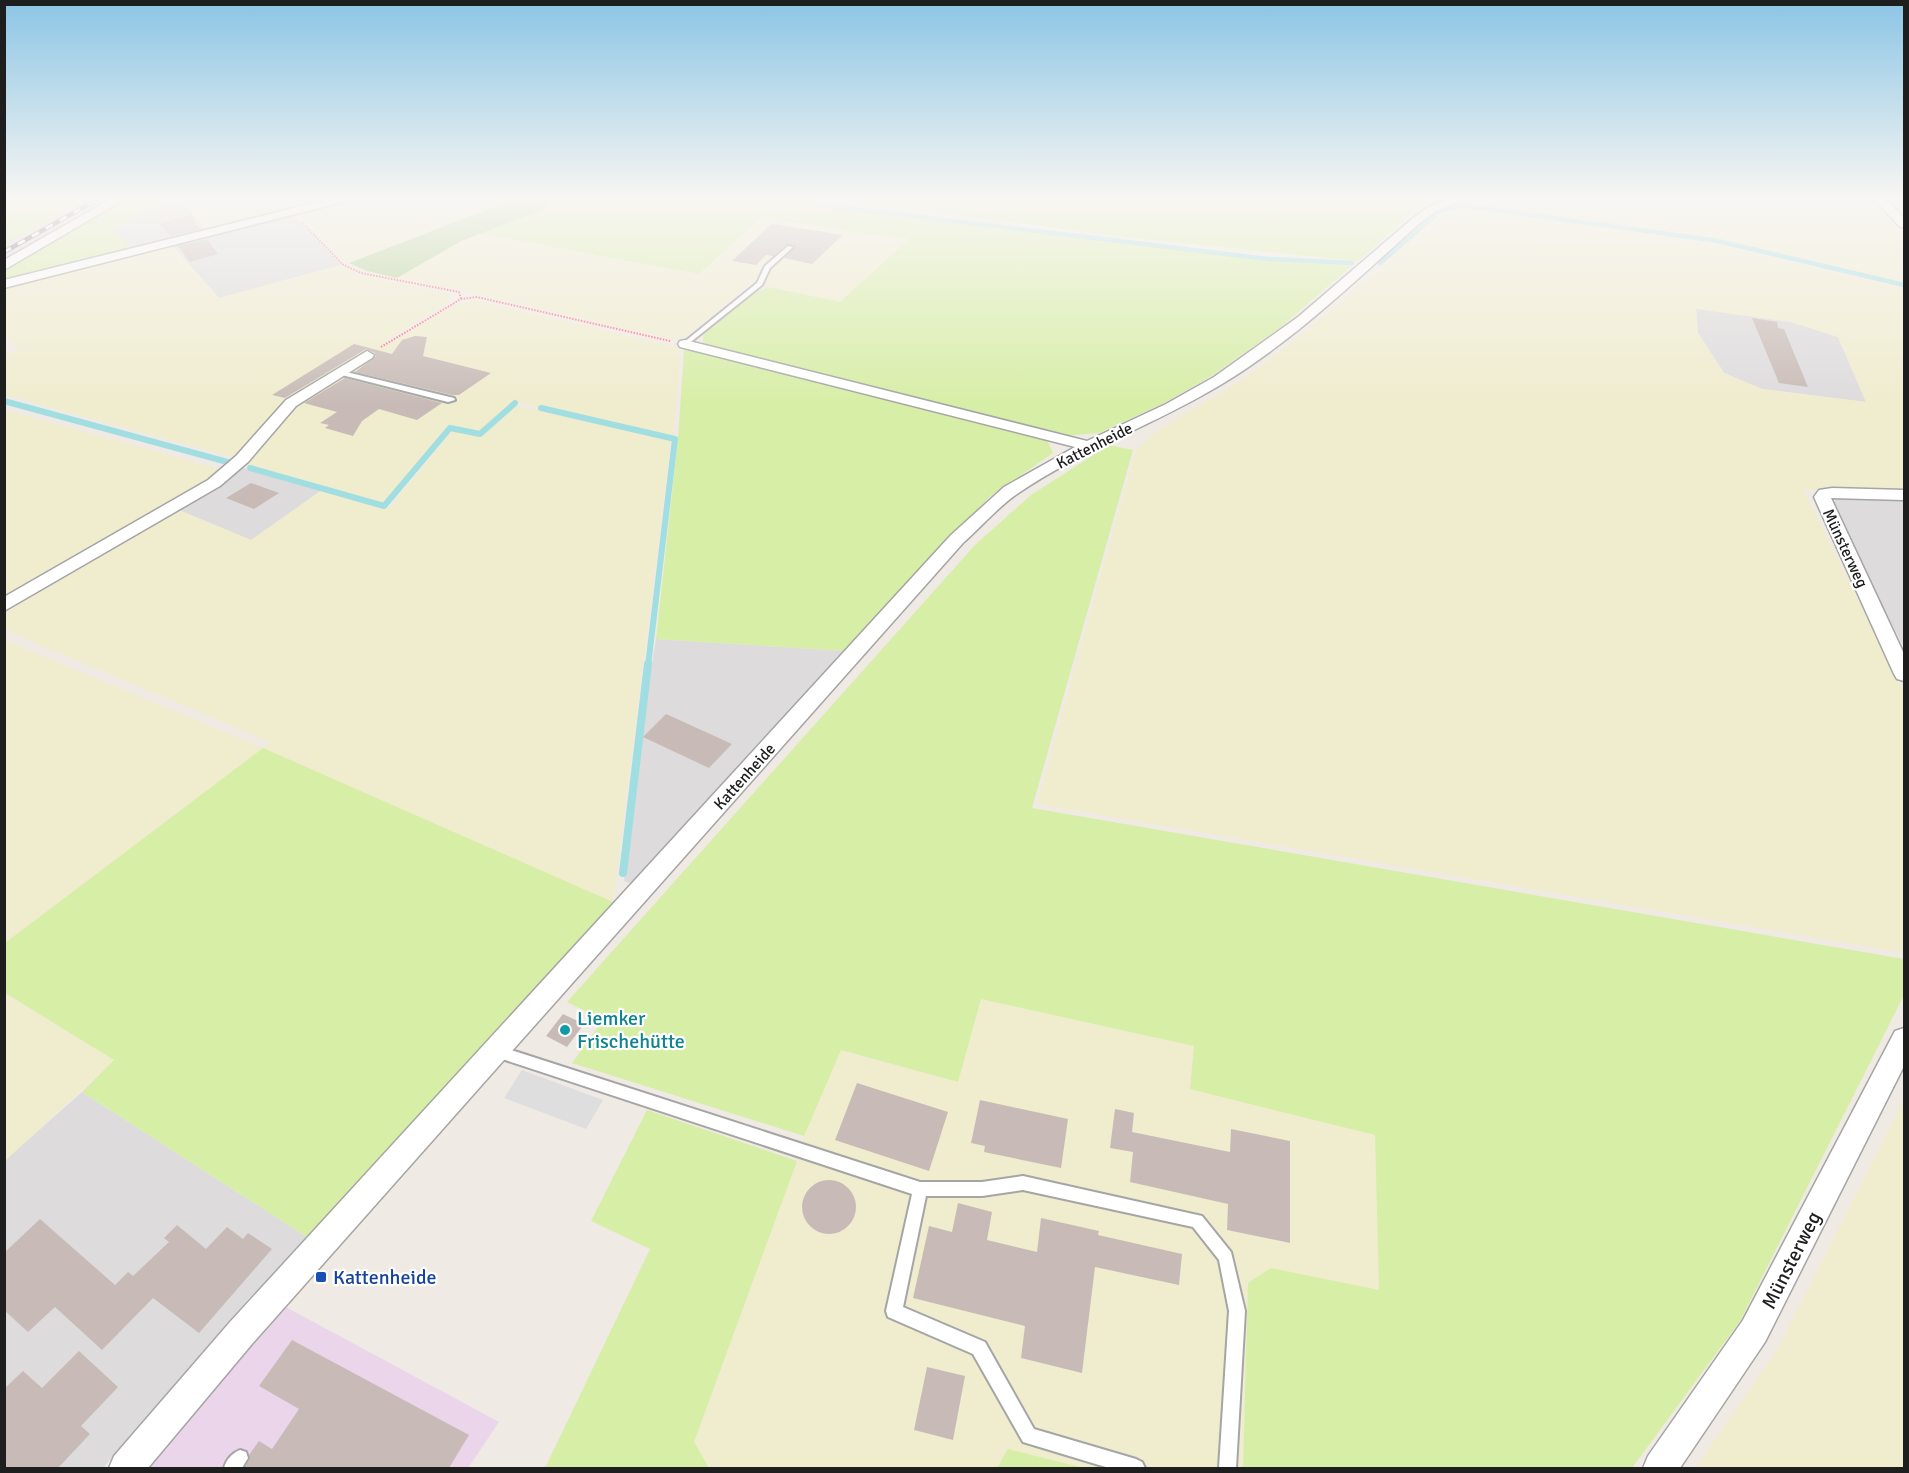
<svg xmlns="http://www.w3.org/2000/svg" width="1909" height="1473" font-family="Signika,sans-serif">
<rect width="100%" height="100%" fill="#f0eae4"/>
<!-- residential -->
<path fill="#dddbdc" d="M182 200 206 231 132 250 112 230 146 210Z
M293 214 341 265 219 298 171 245Z
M1696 308 1791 322 1838 337 1866 402 1762 389 1724 373 1698 333Z
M240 467 322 490 251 540 176 509Z
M1837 499 1904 501V647L1829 506Z
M656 639 846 651 634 885 624 881 644 713Z
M82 1092 307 1237 227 1323 103 1468H5L4 1161Z"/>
<!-- industrial -->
<path fill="#ead5ea" d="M87 199H107L5 257 4 245Z
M284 1306 499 1422 468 1468H140Z"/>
<!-- farmland -->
<path fill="#f0ecce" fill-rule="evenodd" d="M182 199H317L321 203 206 231Z
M354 199H515L349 263 300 213Z
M1486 199H1873L1904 231V282L1717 238 1469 205Z
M1465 208 1724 246 1904 289V491L1803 490 1904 693V953L1037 804 1136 450 1157 431 1245 378 1311 327 1437 220 1451 210ZM1696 309 1791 322 1838 337 1866 402 1762 389 1724 373 1698 333Z
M759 218 910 239 840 302 751 283 686 336 673 339 452 288 397 278 439 252 479 233 698 274Z
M171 244 219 298 341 265 358 275 449 294 452 300 381 343 388 345 459 303 477 301 681 348 673 436 515 402 480 433 450 427 383 504 243 463 282 405 233 457 5 395 4 355 19 350 5 336V287Z
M516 406 671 440 613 902 263 748 5 943 4 640 263 748 270 742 5 630V613L179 510 251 540 322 490 388 509 452 431 482 436Z
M4 410 220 469 198 486 5 599Z
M4 993 114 1060 5 1161H4Z
M981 998 1194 1046 1190 1089 1375 1135 1379 1291 1271 1268 1248 1283 1243 1468H1084L1008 1449 997 1468H709L694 1443 797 1161 804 1136 840 1050 958 1082Z
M1904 1099V1468H1695L1777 1350Z"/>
<!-- grass -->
<path fill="#d7eea6" d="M5 199H87L5 245Z
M124 199 182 200 146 210 113 229 132 250 5 281 4 270Z
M552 199H758L1268 260 1351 266 1281 327 1211 376 1164 403 1099 433 1064 436 712 349 703 343V335L754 293 768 287 840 302 909 239 760 218 699 274 479 233 545 209Z
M816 199H1101L1141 204 1144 199H1445L1417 209 1358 261 1124 237 957 215Z
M684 349 1046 438 1053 453 989 497 846 651 656 639 678 439Z
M1109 445 1133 450 1032 808 1904 959V995L1740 1321 1632 1468H1243L1248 1283 1271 1268 1379 1290 1375 1135 1190 1089 1194 1046 981 999 958 1082 841 1050 804 1136 572 1063 603 1020 567 1002 975 545 1031 495Z
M263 748 613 902 307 1237 82 1092 114 1060 5 993V943Z
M647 1110 797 1161 694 1442 709 1468H545L650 1249 591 1221Z
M1008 1449 1084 1468H997Z"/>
<!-- forest -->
<path fill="#b3d296" d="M515 199H552L545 209 461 241 397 278 367 271 349 263Z"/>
<!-- parking -->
<path fill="#dedede" d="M522 1070 603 1100 586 1129 504 1098Z"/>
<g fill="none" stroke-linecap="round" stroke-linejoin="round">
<!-- stream-far2 -->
<path stroke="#a1dee1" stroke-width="4.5" d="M771 199 1268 259 1352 263
M1461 205 1477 199
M1380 263 1439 212 1460 205 1718 241 1904 285"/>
<!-- stream-far1 -->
<path stroke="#a1dee1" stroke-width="6" d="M4 401 231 463
M541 408 675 439 648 666
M250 468 384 506 450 428 480 434 515 403"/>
<!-- stream -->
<path stroke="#a1dee1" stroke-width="8" d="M623 873 648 664"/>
</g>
<!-- building -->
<path fill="#c8bbb7" d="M191 215 200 229 170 236 160 224Z
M771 224 799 228 843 235 812 264 784 258 795 247 788 244 773 256 766 255 756 265 732 261Z
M207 239 218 254 190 262 178 246Z
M1752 318 1777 322 1778 328 1784 329 1808 387 1779 383Z
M415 336 427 337 423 356 491 373 459 395H452L355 372 376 356 375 353 366 349 285 398 272 395 354 344 392 354 402 340Z
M345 378 442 403 417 420 379 409 362 421 353 436 325 428 329 425 320 423 337 412 304 403Z
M251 483 279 493 254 509 226 498Z
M666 714 732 744 709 768 643 737Z
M563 1014 584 1024 567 1047 546 1036Z
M857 1083 948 1112 929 1171 835 1140Z
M980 1100 1068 1119 1061 1168 984 1152 985 1146 971 1143Z
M1115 1109 1134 1113 1132 1132 1230 1152 1231 1129 1290 1141V1243L1227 1230 1228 1204 1130 1182 1133 1152 1110 1148Z
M802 1207a27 27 0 1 1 54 0a27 27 0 1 1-54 0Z
M958 1203 992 1212 987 1240 1037 1252 1041 1218 1099 1231 1098 1235 1182 1254 1179 1285 1095 1267 1082 1373 1021 1358 1025 1326 913 1298 929 1226 952 1232Z
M40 1219 115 1285 128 1272 133 1276 169 1242 164 1238 177 1225 206 1249 227 1227 243 1239 248 1233 272 1249 199 1333 153 1298 102 1350 55 1307 28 1332 4 1310V1253Z
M292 1340 469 1435 449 1468H244L250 1459 249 1455 259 1441 272 1449 299 1409 259 1386Z
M79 1351 118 1387 81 1426 90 1434 58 1468H4V1389L23 1371 42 1388Z
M927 1367 965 1376 953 1440 914 1430Z"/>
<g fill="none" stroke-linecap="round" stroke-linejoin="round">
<defs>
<path id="service" d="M788 246 793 247 770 268 762 285 687 345H683V343L757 283 765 266Z
M338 370 454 398 455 400 448 402 338 374Z
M496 1045 920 1182H982L1023 1176 1202 1216 1231 1252 1245 1311 1236 1468H1219L1229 1311 1219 1260 1193 1227 1023 1190 982 1196H926L903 1307 985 1342 1034 1429 1136 1459 1142 1462 1145 1468H1109L1023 1442 973 1354 888 1317 886 1311 912 1194 496 1057 491 1055 489 1051 491 1047Z
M240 1450 246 1452 248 1458 242 1468H224C226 1460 232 1453 240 1450Z"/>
<path id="minor" d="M111 199H125L4 270V260Z
M330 199H349L347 201 4 288V280Z
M1448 199H1464L1435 212 1420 223C1357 279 1295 340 1222 384 1156 424 1081 450 1017 494 998 507 981 527 963 543L252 1344 148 1468H109L114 1456 230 1322 951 535 1004 487 1075 447 680 347 678 344 680 341 685 340 1087 441 1166 404 1214 377 1298 317 1412 219 1427 208Z
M1874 199H1886L1904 218V227H1900Z
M367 351 374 355 372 358 296 406 248 462 220 486 4 611V597L208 480 236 456 286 400Z
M1832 488 1904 490V500L1831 498 1904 654V681L1897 679 1894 674 1814 497 1819 490Z
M1904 1028V1066L1765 1342 1680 1468H1643L1648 1456 1743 1320 1895 1031Z"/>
</defs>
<!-- service casing -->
<use href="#service" stroke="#a5a5a5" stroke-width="4"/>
<!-- minor casing -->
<use href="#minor" stroke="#a5a5a5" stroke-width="3"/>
<!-- path -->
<path stroke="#ff6673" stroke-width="2" stroke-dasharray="1.5 1.5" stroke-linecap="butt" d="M303 223 342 264 361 273 459 292 461 299
M381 347 461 299 477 297 670 341"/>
<!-- service -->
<use href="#service" fill="#fff" fill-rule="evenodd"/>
<!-- minor -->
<use href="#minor" fill="#fff" fill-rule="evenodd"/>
<defs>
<path id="rail" d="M4 252 98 199"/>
</defs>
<!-- rail casing -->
<use href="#rail" stroke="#6c6c6c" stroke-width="4.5"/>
<!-- rail -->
<use href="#rail" stroke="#fff" stroke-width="3" stroke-dasharray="8" stroke-linecap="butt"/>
</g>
<!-- sky -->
<linearGradient id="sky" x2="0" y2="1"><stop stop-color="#8bc5e5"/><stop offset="0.49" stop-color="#f8f6f3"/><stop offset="1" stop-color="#f8f6f3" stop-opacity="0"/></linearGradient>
<rect width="1909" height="405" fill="url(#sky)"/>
<!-- markers -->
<circle fill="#0f9aa8" stroke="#fff" stroke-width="2" cx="565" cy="1030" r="6"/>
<rect fill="#1a4fb4" stroke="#fff" stroke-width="2" x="315" y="1271" width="12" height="12" rx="3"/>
<g text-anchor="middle" stroke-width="4.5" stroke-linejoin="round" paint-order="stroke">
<!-- street labels -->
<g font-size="16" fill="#1e1e1e" stroke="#fff">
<text transform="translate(1094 445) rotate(-27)" y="6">Kattenheide</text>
<text transform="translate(1846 548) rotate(65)" y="6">Münsterweg</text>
<text transform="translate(744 776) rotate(-48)" y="6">Kattenheide</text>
</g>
<!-- near-culture labels -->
<g font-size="20" fill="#0d838f" stroke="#fff" text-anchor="start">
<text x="577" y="1025">Liemker<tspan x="577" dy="23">Frischehütte</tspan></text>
</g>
<!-- near-street labels -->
<g font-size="20" fill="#1e1e1e" stroke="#fff">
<text transform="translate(1791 1260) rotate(-63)" y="7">Münsterweg</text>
</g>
<!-- near-transit labels -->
<g font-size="20" fill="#164399" stroke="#fff" text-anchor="start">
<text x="333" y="1284">Kattenheide</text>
</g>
</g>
<!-- border -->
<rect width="1909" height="1473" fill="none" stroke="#1e1e1e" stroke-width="12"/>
</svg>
